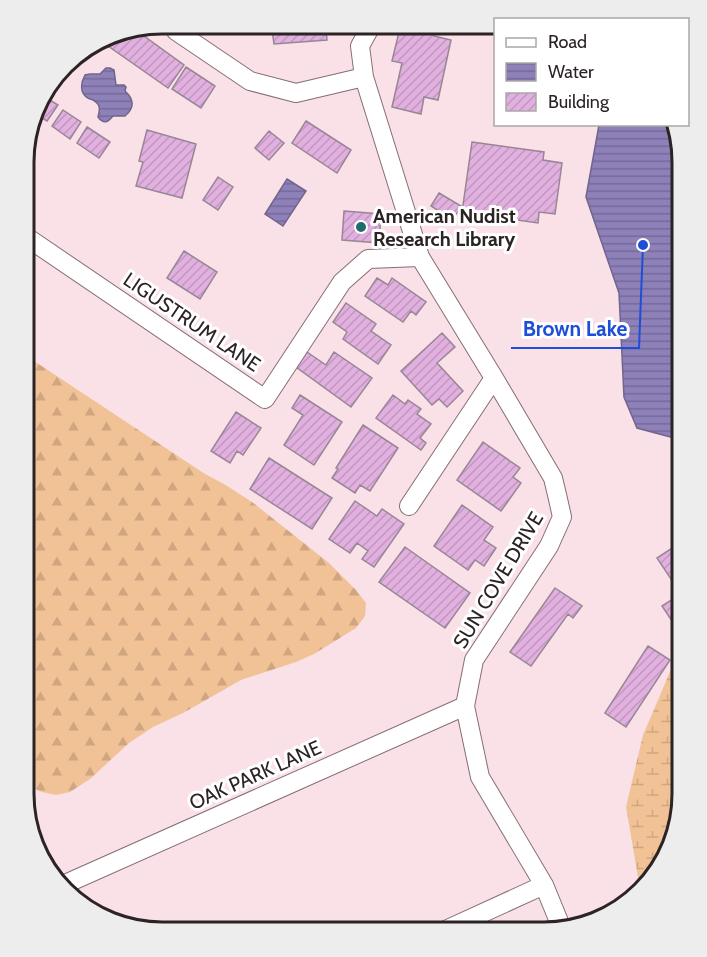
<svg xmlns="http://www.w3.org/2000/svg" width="707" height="957" font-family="Cabin,sans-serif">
<defs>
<pattern id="forest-firs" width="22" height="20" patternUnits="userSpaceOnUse" patternTransform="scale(1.5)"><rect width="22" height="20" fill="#f1c295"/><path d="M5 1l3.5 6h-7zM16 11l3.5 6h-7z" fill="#cfa680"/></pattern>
<pattern id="wetland-marsh" width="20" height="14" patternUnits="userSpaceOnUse" patternTransform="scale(1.5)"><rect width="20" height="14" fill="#f1c295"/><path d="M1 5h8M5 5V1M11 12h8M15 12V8" fill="none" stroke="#cfa680"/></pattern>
<pattern id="water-rules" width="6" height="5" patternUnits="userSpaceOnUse" patternTransform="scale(1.5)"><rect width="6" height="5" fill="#8e81ba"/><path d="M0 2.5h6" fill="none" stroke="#746997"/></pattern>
<pattern id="building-hatch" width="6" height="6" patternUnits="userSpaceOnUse" patternTransform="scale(1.5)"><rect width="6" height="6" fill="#e1b0df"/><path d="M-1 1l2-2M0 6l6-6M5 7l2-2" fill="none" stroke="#c197bf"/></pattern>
</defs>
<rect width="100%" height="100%" fill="#fae0e7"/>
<!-- forest -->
<path fill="url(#forest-firs)" d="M25 355 205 474 224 484 252 502 329 563 356 590 366 603 365 616 356 628 314 654 296 662 241 680 183 713 153 727 129 743 90 779 70 792 56 795 42 792 24 784Z"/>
<!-- wetland -->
<path fill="url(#wetland-marsh)" d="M683 650V804L660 872 640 889 626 807 643 735 676 658Z"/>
<!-- water -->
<path fill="url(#water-rules)" stroke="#71658d" stroke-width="1.5" d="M106 68H110L114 70 116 85H124L126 87 125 91C134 99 135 108 125 116H113C108 122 104 125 98 117 100 110 101 104 93 100 91 99 89 99 88 98 79 93 81 82 85 75L90 74H100Z
M599 125H674L683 162V444L678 439 637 428 624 397 619 293 586 197Z
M287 179 306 191 283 226 265 214Z"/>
<!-- building -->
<path fill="url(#building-hatch)" stroke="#978696" stroke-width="1.5" d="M436 27 434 36 451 40 438 100 424 97 421 114 392 107 402 63 392 61 400 28Z
M272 29H326L327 40 274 44Z
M117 31H137L184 65 168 88 101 41Z
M186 67 215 86 201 108 172 89Z
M55 78 56 79 45 97 58 105 47 121 35 114 42 93Z
M63 110 81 122 70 139 52 126Z
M306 121 351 150 337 173 292 143Z
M87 127 110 142 99 158 77 143Z
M147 130 196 144 182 198 136 186 143 162 139 161Z
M269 131 284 143 269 160 255 148Z
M472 142 544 152 543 160 562 163 555 214 539 212 538 223 462 212Z
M218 177 233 187 218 210 203 200Z
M439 193 461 206 453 220 431 206Z
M344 211 381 214 379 243 342 240Z
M184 251 217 272 200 299 167 278Z
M377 278 388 285 392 278 426 302 416 315 411 311 403 322 365 296Z
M346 303 376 324 371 331 391 345 378 364 343 339 347 332 333 322Z
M442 333 455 347 437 363 463 391 447 407 439 399 432 405 401 371Z
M307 352 326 365 334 352 372 378 351 407 296 367Z
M300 395 342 422 314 465 284 445 303 415 292 408Z
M393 395 405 404 408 400 421 409 417 414 431 424 420 438 426 443 421 450 376 418Z
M236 412 261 428 243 455 237 451 230 463 211 451Z
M363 425 398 448 370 491 360 485 355 493 332 478 338 469 336 468Z
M483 442 520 468 513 477 521 483 501 511 457 480Z
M269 458 332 498 312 529 250 489Z
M355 501 377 516 382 509 404 524 374 567 362 559 368 551 357 543 350 553 329 539Z
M462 505 493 527 484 540 496 548 484 566 475 560 468 570 434 546Z
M683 541V631L680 633 662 606 681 594 657 558Z
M405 547 470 593 445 628 379 582Z
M555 588 582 606 573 618 568 614 531 666 510 652Z
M648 646 670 660 626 727 605 713Z"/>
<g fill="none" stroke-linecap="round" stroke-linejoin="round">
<defs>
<path id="minor" d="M370 28 360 46 364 77 420 257 494 378 553 478 558 499 562 517 549 546 474 660 465 706 480 777 544 885 562 929
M176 31 250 81 296 93 364 77
M25 236 265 399 342 282 368 259 420 257
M409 506 494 378
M63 885 465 706
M439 933 544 885"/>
</defs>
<!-- minor casing -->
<use href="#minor" stroke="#856e74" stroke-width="20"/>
<!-- minor -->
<use href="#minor" stroke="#fff" stroke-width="18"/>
</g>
<!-- markers -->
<circle fill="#206c6d" stroke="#fff" stroke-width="2" cx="361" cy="227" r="6"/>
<g text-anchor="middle" stroke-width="6" stroke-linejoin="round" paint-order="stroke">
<!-- poi labels -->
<g font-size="20" font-weight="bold" fill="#2c2325" stroke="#fff" text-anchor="start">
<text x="373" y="223">American Nudist<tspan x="373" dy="23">Research Library</tspan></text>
</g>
<!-- street labels -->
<g font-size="20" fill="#2c2325" stroke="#fff">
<text transform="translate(192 322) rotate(34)" y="7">LIGUSTRUM LANE</text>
<text transform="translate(498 580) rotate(-59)" y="7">SUN COVE DRIVE</text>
<text transform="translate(255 775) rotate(-24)" y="7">OAK PARK LANE</text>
</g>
</g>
<!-- crop -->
<path d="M0 0H707V957H0ZM162 34H544A128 128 0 0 1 672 162V794A128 128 0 0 1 544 922H162A128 128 0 0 1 34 794V162A128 128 0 0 1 162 34Z" fill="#eeedee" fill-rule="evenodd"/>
<path fill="none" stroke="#2c2325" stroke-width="3" d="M162 34H544A128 128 0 0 1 672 162V794A128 128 0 0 1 544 922H162A128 128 0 0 1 34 794V162A128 128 0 0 1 162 34Z"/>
<!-- callouts -->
<path fill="none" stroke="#1d4ed8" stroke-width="2" d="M643 245L639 348H511"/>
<circle fill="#1d4ed8" stroke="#fff" stroke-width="2" cx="643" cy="245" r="6"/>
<g font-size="21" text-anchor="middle" font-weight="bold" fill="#1d4ed8" stroke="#fff" stroke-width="6" stroke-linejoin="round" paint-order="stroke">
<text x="575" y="336">Brown Lake</text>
</g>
<!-- legend -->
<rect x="494" y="18" width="195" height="108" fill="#ffffff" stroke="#aba7a8" stroke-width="1.5"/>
<rect x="506" y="38" width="30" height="9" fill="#ffffff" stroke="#aba7a8" stroke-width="1.5"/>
<text x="548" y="48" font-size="18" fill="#2c2325">Road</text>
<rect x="506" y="63" width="30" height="18" fill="url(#water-rules)" stroke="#aba7a8" stroke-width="1.5"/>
<text x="548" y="78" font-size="18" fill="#2c2325">Water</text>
<rect x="506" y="93" width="30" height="18" fill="url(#building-hatch)" stroke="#aba7a8" stroke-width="1.5"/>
<text x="548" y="108" font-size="18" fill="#2c2325">Building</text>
</svg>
